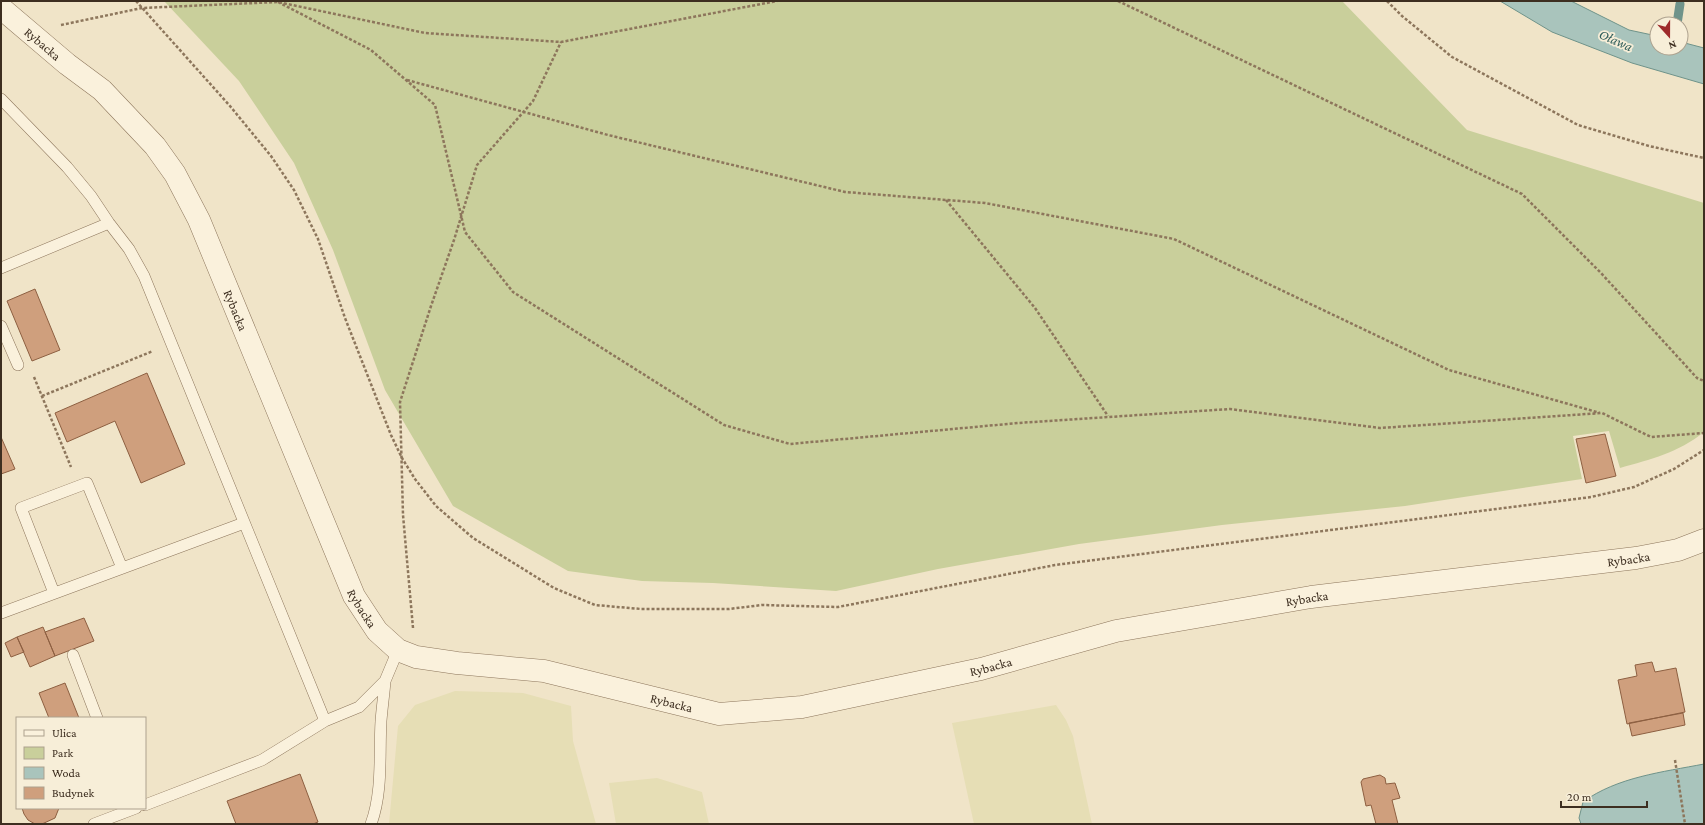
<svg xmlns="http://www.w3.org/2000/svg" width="1705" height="825" font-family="'Crimson Pro',serif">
<rect width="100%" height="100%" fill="#f0e4c8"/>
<!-- farmland -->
<path fill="#e6deb5" d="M455 691 523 693 571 706 573 741 596 824H389L398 726 415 705Z
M1056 705 1066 720 1073 736 1092 824H974L952 723Z
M657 778 702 792 709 824H616L609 783Z"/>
<!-- green -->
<path fill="#c9cf9b" d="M164 1H1342L1467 130 1704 203V432C1678 453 1651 459 1620 468L1609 431 1573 436 1582 479 1405 506 1222 525 1079 544 938 569 836 591 713 583 642 581 568 571 453 506 385 390 333 250 294 163 239 81Z"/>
<!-- water -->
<path fill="#a9c4bc" stroke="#6f938a" d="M1500 1H1571L1629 30 1657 36V48H1681V42L1704 48V84L1632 63 1552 32Z
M1704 764V824H1581L1579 818 1583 802C1617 777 1663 772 1704 764Z"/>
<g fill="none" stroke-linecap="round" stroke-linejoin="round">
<!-- stream -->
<path stroke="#6f938a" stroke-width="9" d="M1677 24 1680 4"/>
</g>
<!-- building -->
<path fill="#cf9f7d" stroke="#8d5f41" d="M35 289 60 350 32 361 7 301Z
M147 373 185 464 141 483 115 421 67 442 55 413Z
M1605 434 1616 476 1586 483 1576 439Z
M1 437 15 469 1 474Z
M84 618 94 641 55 656 45 632Z
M43 627 55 656 30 667 17 637Z
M17 637 24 652 11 657 5 643Z
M1652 662 1655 672 1676 668 1685 712 1627 724 1618 680 1637 676 1635 665Z
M65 683 79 718H49L39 693Z
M1683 713 1685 725 1632 736 1629 723Z
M300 774 318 822 313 824H236L227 801Z
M1380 775 1385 778 1386 784 1395 783 1400 798 1392 800 1398 824H1376L1371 805 1366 806 1361 782 1363 779Z
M22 808H59L55 818 42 824H35L28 820 24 814Z"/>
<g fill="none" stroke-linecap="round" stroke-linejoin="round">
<defs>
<path id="service" d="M1 99 67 167 91 196 109 223 129 249 144 276 325 721 359 707 385 681 398 650
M1 268 109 223
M1 326 18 365
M54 593 21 508 87 483 122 568
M1 613 244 523
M73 655 97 718
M145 805 262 760 325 721
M94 824 136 808
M371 824C383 791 379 755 381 721 382 708 384 694 385 681"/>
<g id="minor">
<path id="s1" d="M1 8 67 64 102 90 155 146 175 174 199 220 354 596 377 631 398 650 416 657 457 663 544 671 719 714 802 707 981 669 1116 631 1311 597 1636 558 1678 550 1704 540"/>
</g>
</defs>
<!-- service casing -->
<use href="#service" stroke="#8d765c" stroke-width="12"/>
<!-- minor casing -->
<use href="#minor" stroke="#8d765c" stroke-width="23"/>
<!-- path -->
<path stroke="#8d765c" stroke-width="2.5" stroke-dasharray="3 2" stroke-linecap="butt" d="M136 1 230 106 271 156 294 190 318 239 345 318 391 435 402 458 415 479 436 506 473 538 554 588 595 605 641 609H729L762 605 838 607 1055 565 1591 497 1634 487 1674 469 1704 450
M1118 1 1522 194 1601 273 1697 378 1704 381
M1387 1 1402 16 1452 57 1578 125 1649 146 1704 158
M278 2 371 50 435 105 465 232 513 292 724 425 790 444 1018 423 1230 409 1380 428 1602 413 1651 437 1704 433
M61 25 142 8 278 2 425 33 561 42 777 1
M407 80 608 135 845 192 985 203 1174 239 1449 370 1600 413
M946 200 1035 308 1108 416
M34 377 71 467
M42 396 153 351
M413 628 403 515 400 402 431 306 454 240 477 165 533 101 561 42
M1675 760 1685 824"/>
<!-- service -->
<use href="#service" stroke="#faf1dc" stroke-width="11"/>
<!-- minor -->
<use href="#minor" stroke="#faf1dc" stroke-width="22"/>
</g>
<g text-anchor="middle" stroke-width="3.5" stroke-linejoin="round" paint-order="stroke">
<!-- street labels -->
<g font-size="13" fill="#3d2e20" stroke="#f7eed8">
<text dy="5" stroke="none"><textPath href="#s1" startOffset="55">Rybacka</textPath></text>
<text dy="5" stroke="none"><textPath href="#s1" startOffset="391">Rybacka</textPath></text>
<text dy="5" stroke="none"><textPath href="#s1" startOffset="2023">Rybacka</textPath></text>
<text dy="5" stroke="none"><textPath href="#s1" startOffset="1699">Rybacka</textPath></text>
<text dy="5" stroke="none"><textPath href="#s1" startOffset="715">Rybacka</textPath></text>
<text dy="5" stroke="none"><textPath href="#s1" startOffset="1375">Rybacka</textPath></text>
<text dy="5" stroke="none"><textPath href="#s1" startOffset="1050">Rybacka</textPath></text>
</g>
<!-- water labels -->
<g font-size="14" font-style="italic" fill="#2f5d5a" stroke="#f7eed8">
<text transform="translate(1616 40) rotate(24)" y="5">Oława</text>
</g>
</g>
<!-- border -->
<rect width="1705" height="825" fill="none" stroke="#3d2e20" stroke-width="4"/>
<!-- legend -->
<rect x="16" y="717" width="130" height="92" fill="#f7eed8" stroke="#ada18e"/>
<rect x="24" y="730" width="20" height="6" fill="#faf1dc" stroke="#ada18e"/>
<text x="52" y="737" font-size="12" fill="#3d2e20">Ulica</text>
<rect x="24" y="747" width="20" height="12" fill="#c9cf9b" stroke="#ada18e"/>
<text x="52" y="757" font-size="12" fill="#3d2e20">Park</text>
<rect x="24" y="767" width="20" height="12" fill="#a9c4bc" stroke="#ada18e"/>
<text x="52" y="777" font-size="12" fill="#3d2e20">Woda</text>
<rect x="24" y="787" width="20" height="12" fill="#cf9f7d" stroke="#ada18e"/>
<text x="52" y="797" font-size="12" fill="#3d2e20">Budynek</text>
<!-- north arrow -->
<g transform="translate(1669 36) rotate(159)"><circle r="19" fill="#f7eed8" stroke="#ada18e"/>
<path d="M0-3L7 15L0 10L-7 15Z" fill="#9e2a2b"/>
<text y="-6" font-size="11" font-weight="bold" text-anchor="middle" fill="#3d2e20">N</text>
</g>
<!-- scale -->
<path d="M1561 801v6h86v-6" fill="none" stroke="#3d2e20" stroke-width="2"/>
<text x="1567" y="801" font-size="12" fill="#3d2e20" stroke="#f7eed8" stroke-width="3" paint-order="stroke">20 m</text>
</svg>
